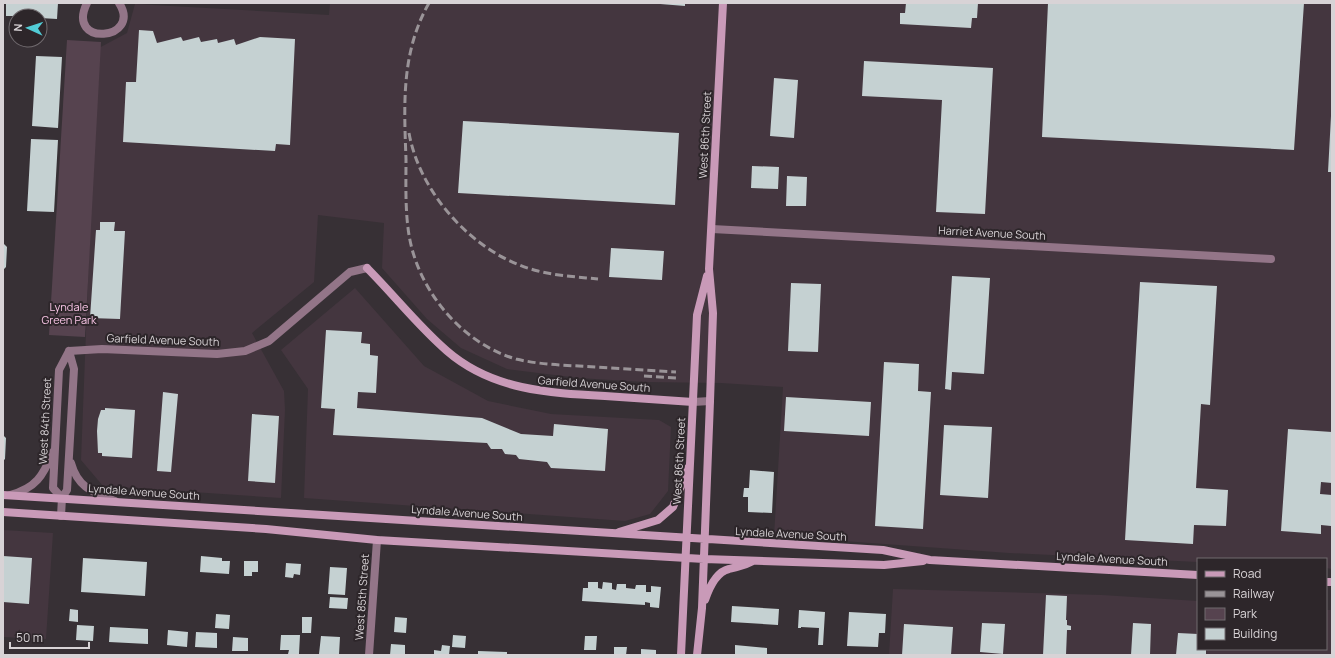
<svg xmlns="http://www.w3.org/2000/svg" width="1335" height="658" font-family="Manrope,sans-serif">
<rect width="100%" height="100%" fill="#373035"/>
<!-- built -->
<path fill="#44363f" d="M330 3H1332V569L1326 568V559H1198V562L1009 553 774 536 783 387 721 383 644 382 579 378 507 369 461 348 427 319 382 268 384 223 318 215 314 282 252 333 284 391 285 410 281 498 103 486 81 460 97 49 127 33 135 4 329 15Z
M355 288 424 366 488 401 551 414 659 420 671 427 668 491 650 514 625 521 304 498 308 389 281 350Z
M3 530 53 533 46 639 3 637Z
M893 589 1102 595 1198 601V649H1326V610H1332V655H889Z"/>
<!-- green -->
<path fill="#56434f" d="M67 40 101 42 85 337 49 335Z"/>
<!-- building -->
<path fill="#c5d1d2" d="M6 3H58L57 19 40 18V16H34V14H24V16H6Z
M648 3H685V6Z
M906 3H978L977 18H972L971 28 900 24V13H905Z
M1048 3H1304L1294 150 1042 137Z
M139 30 153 31 157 43 181 37 183 41 199 37 201 42 217 39 218 43 234 39 236 45 260 37 295 39 290 145 276 144 275 151 123 142 126 82H136Z
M36 56 62 57 58 128 32 126Z
M864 61 993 68 985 214 936 212 942 100 862 96Z
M774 78 798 80 794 138 770 136Z
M1331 116H1332V172H1328Z
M463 121 679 133 675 205 458 193Z
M31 139 58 140 54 212 27 211Z
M752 166 779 167 778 189 751 188Z
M787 176 807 177 806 206H786Z
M100 222H115L114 231H125L120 319 90 318 96 230H100Z
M3 243 7 247 6 267 3 270Z
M611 248 664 251 662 280 609 277Z
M952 276 990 278 984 374 952 372 951 390 945 389Z
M1140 282 1217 286 1210 405 1201 404 1196 488 1228 490 1226 526 1194 525 1193 544 1125 540Z
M791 283 821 284 818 352 788 351Z
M326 330 362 332 361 343 370 344V355L378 356 376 393 358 392 357 408 482 418 521 434 553 436 554 424 608 429 605 471 551 468 547 462 519 459 516 455 505 454 502 449H491L487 443 333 435 335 409 321 408Z
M884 362 919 364 918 391 931 392 923 529 875 526Z
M163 392 178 394 171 472 157 471Z
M786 397 871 402 869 436 784 431Z
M105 408 135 410 132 458 102 456V453H98L97 431 98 419 101 410H105Z
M252 414 279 416 275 483 248 481Z
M944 425 992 427 988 498 940 495Z
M1288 429 1332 432V483L1321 482 1320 494 1332 495V520L1331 526 1321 525V534L1281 531Z
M3 435 6 438 5 459 3 461Z
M750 470 774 472 772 513 748 512V497H743L744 488H749Z
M3 556 32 558 29 604 3 602Z
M201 556 222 558V561H230L229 574 200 572Z
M83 558 147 562 145 596 81 592Z
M244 561H258V572H252V576H244Z
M286 563 301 564 300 575 294 574 293 578 285 577Z
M330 567 347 568 345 595 328 594Z
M588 582H598V588L602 589 603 582 612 583V589L616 590 617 584H626V588L635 589 636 585H646V592H651V586L661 587 659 608 650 607V603L645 602V605L582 601 583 588H588Z
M1046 595 1067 596 1066 620H1067V625L1071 626V630H1067L1066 655H1043Z
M330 597 348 598 347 609 329 608Z
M732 606 779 609 778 625 731 622Z
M70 609 78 610V622L69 621Z
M799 610 825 612 823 645H818L819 628 801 627V628H798Z
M849 612 886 614 885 633H879L878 647 847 646Z
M216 614 230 615 229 629 215 628Z
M302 617H312L311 633H302Z
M395 617 407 618 406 633 394 632Z
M982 623 1005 624 1003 654 980 652Z
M1133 623 1151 624 1150 655H1131Z
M904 624 953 627 951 655H902Z
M77 625 94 626 93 641 76 640Z
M110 627 148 629V644L109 642Z
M168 630 188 632 187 647 167 645Z
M196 632 217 633V648L195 647Z
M1178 633 1198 634V649H1206V655H1176Z
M281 635H300L299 654H288L289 650H280Z
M453 635 466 636 465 648 452 647Z
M321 636 340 637 339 655 319 654Z
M585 636H597L596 650H584Z
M233 637 248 638V651H232Z
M391 644 405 645V655H390Z
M442 645 450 646 449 655H434V650L441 651Z
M735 645 767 648V655H735Z
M614 647H627L626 655H614Z
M641 649 656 650V655H641Z
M478 651 507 652V655H478Z"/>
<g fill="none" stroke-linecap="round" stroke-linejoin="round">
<!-- street -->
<path stroke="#937588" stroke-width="8" d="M87 3C65 48 143 40 119 3
M712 229 1271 259
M69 351 102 349 217 354 245 351 269 341 350 272 367 268
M693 402 710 401
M71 463C78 488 93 492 115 501
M10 495C36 488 43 476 53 452
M62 498 53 488 59 370 69 351
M61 516 62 498 67 490 74 369 69 351
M369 655 377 540"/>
<!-- secondary -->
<path stroke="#c99ab8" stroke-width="8" d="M367 268C394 295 418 326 447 351 492 390 548 393 605 396 634 398 663 400 693 402
M3 495 883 550 930 560 1198 575
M3 512 266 529 377 540 704 559 884 565 923 561
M619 532 658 520 673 507 688 468
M1326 582H1332
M705 600C709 588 716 572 729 569 740 566 742 567 753 561
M681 655 697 315 707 276
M697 655 702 608 710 401 713 313 709 269 723 3"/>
<!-- rail -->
<path stroke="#9a9498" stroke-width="3" stroke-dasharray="8 4" stroke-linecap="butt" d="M429 3C401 52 404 105 406 159 406 184 405 210 409 235 418 290 461 343 516 359 537 364 558 365 579 366 611 368 644 370 676 372
M409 133C420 195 476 256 538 271 558 276 578 277 598 279
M644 376 676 378"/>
</g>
<g text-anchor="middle" stroke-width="4" stroke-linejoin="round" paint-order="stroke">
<!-- street labels -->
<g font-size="11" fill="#d8d3d6" stroke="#2d262a">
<text transform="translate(705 135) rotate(-87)" y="4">West 86th Street</text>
<text transform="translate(992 233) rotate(3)" y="4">Harriet Avenue South</text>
<text transform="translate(163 340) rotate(2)" y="4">Garfield Avenue South</text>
<text transform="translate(594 384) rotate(4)" y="4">Garfield Avenue South</text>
<text transform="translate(45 421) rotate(-87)" y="4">West 84th Street</text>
<text transform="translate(679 461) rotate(-87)" y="4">West 86th Street</text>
<text transform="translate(144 492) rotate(4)" y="4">Lyndale Avenue South</text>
<text transform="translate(467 513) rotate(4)" y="4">Lyndale Avenue South</text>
<text transform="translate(791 534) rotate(3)" y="4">Lyndale Avenue South</text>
<text transform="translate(1112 559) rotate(3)" y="4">Lyndale Avenue South</text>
<text transform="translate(362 597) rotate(-86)" y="4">West 85th Street</text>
</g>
<!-- park labels -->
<g font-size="11" fill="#f9c5e6" stroke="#2d262a">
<text x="69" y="311">Lyndale<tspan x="69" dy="13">Green Park</tspan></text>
</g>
</g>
<!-- border -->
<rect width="1335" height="658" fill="none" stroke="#d8d3d6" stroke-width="8"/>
<!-- legend -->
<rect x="1197" y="558" width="130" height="92" fill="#2d262a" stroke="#716b6f"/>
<rect x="1205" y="571" width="20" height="6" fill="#c99ab8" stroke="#716b6f"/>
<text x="1233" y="578" font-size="12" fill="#d8d3d6">Road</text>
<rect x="1205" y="591" width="20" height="6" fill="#9a9498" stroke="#716b6f"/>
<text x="1233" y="598" font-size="12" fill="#d8d3d6">Railway</text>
<rect x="1205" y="608" width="20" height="12" fill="#56434f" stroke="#716b6f"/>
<text x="1233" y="618" font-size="12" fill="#d8d3d6">Park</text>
<rect x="1205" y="628" width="20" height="12" fill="#c5d1d2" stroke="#716b6f"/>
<text x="1233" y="638" font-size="12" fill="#d8d3d6">Building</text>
<!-- north arrow -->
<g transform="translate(28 28) rotate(273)"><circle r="19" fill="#2d262a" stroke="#716b6f"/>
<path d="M0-3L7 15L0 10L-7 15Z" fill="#52ccd6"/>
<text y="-6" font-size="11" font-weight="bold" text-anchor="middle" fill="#d8d3d6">N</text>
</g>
<!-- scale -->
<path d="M10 642v6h79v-6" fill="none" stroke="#d8d3d6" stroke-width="2"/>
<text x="16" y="642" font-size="12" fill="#d8d3d6" stroke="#2d262a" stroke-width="3" paint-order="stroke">50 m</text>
</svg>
